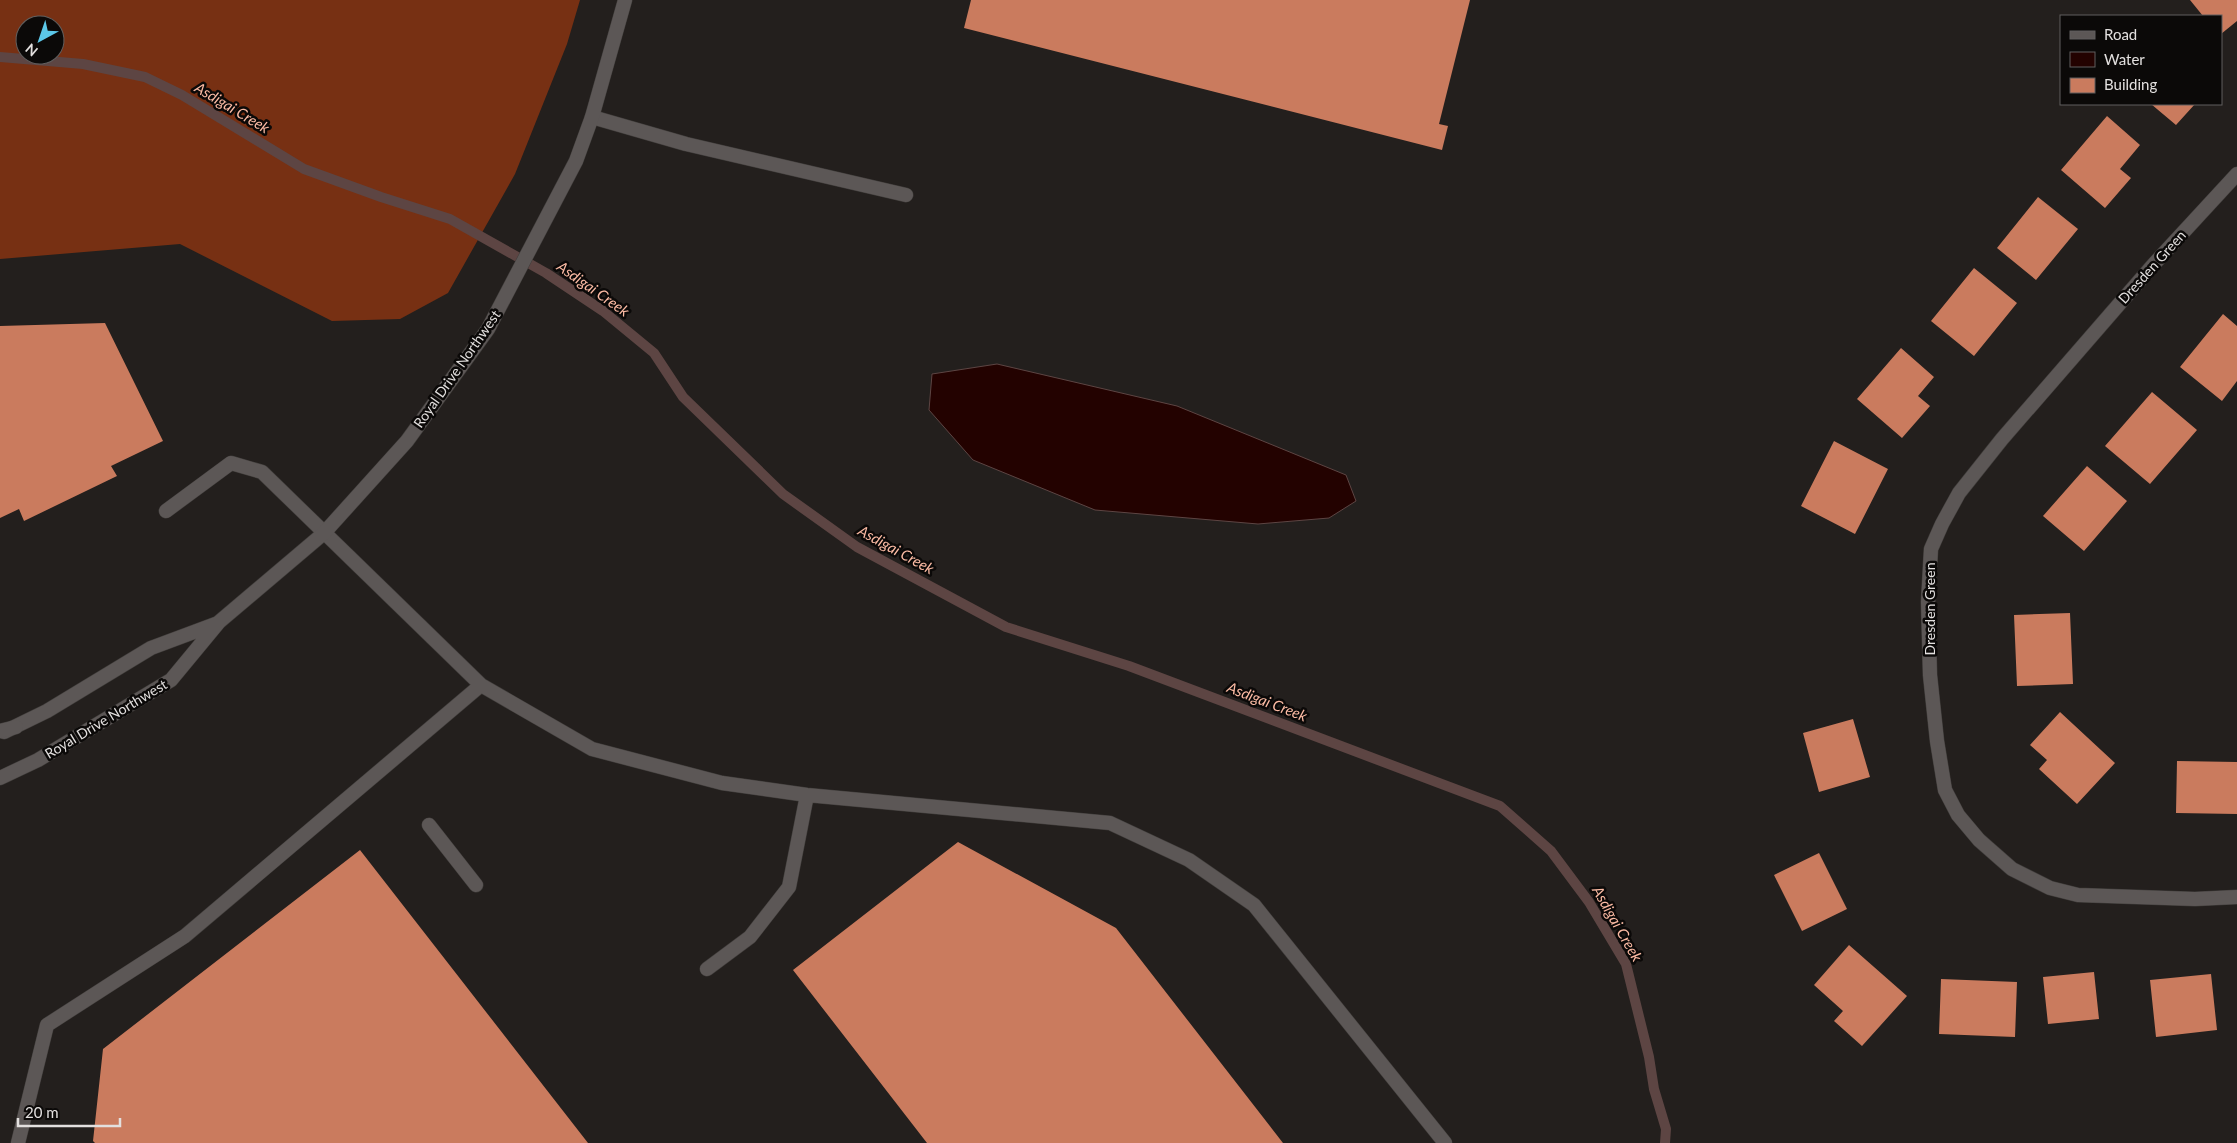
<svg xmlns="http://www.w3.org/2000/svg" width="2237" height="1143" font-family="Lato,sans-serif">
<rect width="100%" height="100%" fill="#231f1d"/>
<!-- forest -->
<path fill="#773013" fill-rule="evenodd" d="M0 0H580L567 44 515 174 448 293 400 319 332 321 180 244 0 259ZM25 25H55V55H25Z"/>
<!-- water -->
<path fill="#230200" stroke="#5d4543" d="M997 364 1177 406 1346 475 1356 501 1329 518 1258 524 1095 510 973 460 929 410 932 374Z"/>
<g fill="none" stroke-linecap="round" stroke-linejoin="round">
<!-- stream -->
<path stroke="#5d4543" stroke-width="10" d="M0 57 83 64 145 77 182 95 304 169 381 197 450 219 546 273 603 311 654 353 683 397 783 494 857 547 1006 627 1129 666 1500 806 1551 851 1589 902 1626 964 1649 1057 1654 1089 1666 1129 1665 1143"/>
</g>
<!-- building -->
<path fill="#ca7b5e" d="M971 0H1470L1439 124 1448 126 1442 150 964 28Z
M2190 0H2237V21L2221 34V16H2203Z
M2151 104H2195L2176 125Z
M2107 116 2140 145 2120 169 2131 178 2105 208 2061 170Z
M2038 197 2078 229 2036 280 1997 248Z
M1974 268 2017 303 1974 356 1931 321Z
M2223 314 2237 326V381L2222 401 2180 367Z
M105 323 163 441 111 466 117 476 24 521 19 509 0 518V326Z
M1901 348 1934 377 1918 396 1930 406 1902 438 1857 399Z
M2152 392 2197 430 2150 484 2105 446Z
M1834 441 1888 469 1855 534 1801 506Z
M2087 466 2127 501 2084 551 2043 516Z
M2070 613 2073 684 2017 686 2014 615Z
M2060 712 2115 763 2077 804 2039 769 2047 760 2030 745Z
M1853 719 1870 777 1819 792 1803 733Z
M2177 761 2237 762V814L2176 813Z
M958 842 1116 928 1283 1143H927L793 970Z
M360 850 588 1143H95L93 1141 103 1049Z
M1819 853 1847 909 1802 931 1774 875Z
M1849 945 1907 996 1862 1046 1834 1021 1843 1011 1814 985Z
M2094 972 2099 1019 2048 1024 2043 977Z
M2211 974 2217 1030 2156 1037 2150 980Z
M1941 979 2017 982 2015 1037 1939 1034Z"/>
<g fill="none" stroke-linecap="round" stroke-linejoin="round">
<defs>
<path id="service" d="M592 117 686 144 906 195
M481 685 592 749 722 783 807 795 1110 823 1189 860 1254 905 1445 1143
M429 825 476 885
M707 969 750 937 789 887 807 795
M18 1143 47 1025 185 936 481 685 262 472 231 463 166 511"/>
<path id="minor" d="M2237 174 2154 264 2002 439 1959 493 1942 524 1931 549 1928 602 1930 675 1937 741 1945 790 1958 815 1979 840 2012 869 2050 888 2078 895 2195 899 2237 897
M4 732 47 711 151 648 218 623
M0 778 38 760 171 680 219 622 324 533 407 441 488 329 576 161 592 117 625 0"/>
<path id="tertiary" d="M0 731 16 727"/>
</defs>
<!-- service casing -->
<use href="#service" stroke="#403d3b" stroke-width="15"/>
<!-- minor casing -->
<use href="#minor" stroke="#403d3b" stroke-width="15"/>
<!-- tertiary casing -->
<use href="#tertiary" stroke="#403d3b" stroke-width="15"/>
<!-- service -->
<use href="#service" stroke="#5c5756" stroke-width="14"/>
<!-- minor -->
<use href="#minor" stroke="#5c5756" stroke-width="14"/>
<!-- tertiary -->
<use href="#tertiary" stroke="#5c5756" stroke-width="14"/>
</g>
<g text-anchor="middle" stroke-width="5" stroke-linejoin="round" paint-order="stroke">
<!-- street labels -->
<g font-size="14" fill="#e3e0df" stroke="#0b0908">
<text transform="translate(2152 267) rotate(-48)" y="5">Dresden Green</text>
<text transform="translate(457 369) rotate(-55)" y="5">Royal Drive Northwest</text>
<text transform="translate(1930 609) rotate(-90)" y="5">Dresden Green</text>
<text transform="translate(106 719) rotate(-31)" y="5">Royal Drive Northwest</text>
</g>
<!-- water labels -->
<g font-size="15" font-style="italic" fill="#fcbba4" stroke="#0b0908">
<text transform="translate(232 108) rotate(31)" y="5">Asdigai Creek</text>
<text transform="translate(593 289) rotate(35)" y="5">Asdigai Creek</text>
<text transform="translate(896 550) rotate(29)" y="5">Asdigai Creek</text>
<text transform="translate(1267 702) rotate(21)" y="5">Asdigai Creek</text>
<text transform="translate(1617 924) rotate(60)" y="5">Asdigai Creek</text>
</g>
</g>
<!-- legend -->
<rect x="2060" y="15" width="162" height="90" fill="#0b0908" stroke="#615f5e"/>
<rect x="2070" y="31" width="25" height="8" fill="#5c5756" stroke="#615f5e"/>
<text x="2104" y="40" font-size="15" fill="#e3e0df">Road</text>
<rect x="2070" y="52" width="25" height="15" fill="#230200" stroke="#615f5e"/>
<text x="2104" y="65" font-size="15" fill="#e3e0df">Water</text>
<rect x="2070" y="78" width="25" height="15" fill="#ca7b5e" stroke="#615f5e"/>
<text x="2104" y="90" font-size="15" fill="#e3e0df">Building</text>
<!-- north arrow -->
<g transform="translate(40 40) rotate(220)"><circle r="24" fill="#0b0908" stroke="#615f5e"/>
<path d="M0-4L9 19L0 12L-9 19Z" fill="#5cc7e8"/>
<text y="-8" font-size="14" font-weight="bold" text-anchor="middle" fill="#e3e0df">N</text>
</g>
<!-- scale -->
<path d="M18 1118v8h102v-8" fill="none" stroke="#e3e0df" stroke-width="2.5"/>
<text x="25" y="1118" font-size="15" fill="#e3e0df" stroke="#0b0908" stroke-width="4" paint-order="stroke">20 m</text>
</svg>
